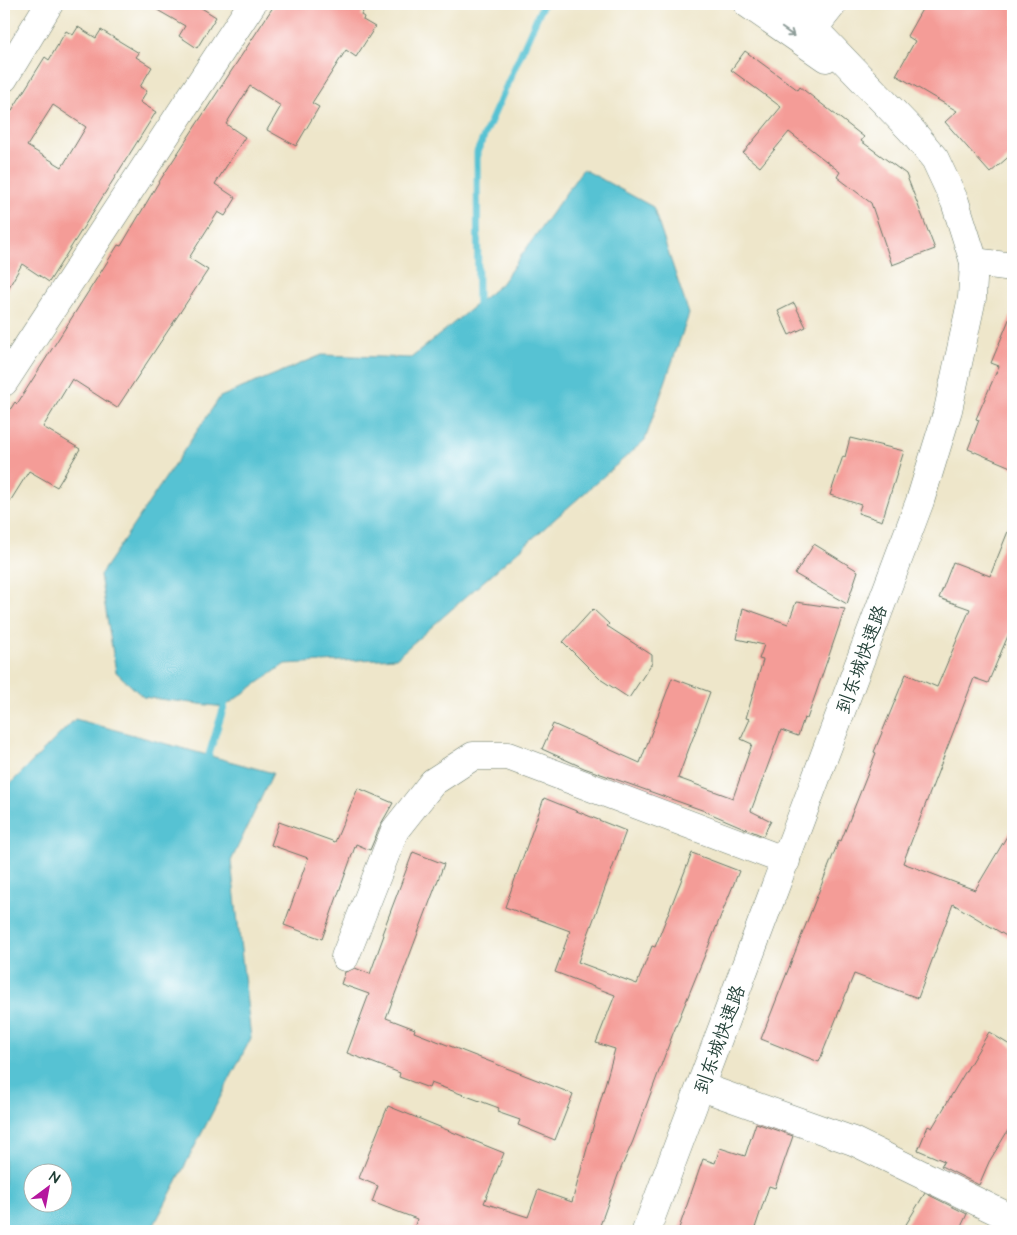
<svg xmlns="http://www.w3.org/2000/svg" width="1017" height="1235" font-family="'Architects Daughter','LXGW WenKai TC',sans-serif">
<rect width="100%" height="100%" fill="#fff"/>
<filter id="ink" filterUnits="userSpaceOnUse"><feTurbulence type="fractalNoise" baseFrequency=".02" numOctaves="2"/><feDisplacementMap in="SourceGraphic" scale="10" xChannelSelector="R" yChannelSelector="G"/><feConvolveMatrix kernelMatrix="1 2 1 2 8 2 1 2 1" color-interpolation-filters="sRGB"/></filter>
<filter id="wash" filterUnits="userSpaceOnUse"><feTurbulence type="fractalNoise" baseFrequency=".0096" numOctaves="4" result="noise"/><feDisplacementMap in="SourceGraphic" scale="20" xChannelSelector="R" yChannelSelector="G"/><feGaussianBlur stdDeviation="1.12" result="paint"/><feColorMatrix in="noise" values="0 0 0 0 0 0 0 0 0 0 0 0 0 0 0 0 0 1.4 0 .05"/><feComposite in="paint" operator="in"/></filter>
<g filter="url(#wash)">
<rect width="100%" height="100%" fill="#eee6ca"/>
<!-- water -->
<path fill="#57c2d3" stroke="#3b8084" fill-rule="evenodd" d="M583 169 653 207 689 314 645 440 396 658 285 664 224 707 143 697 116 672 100 575 220 397 322 355 411 358 501 284Z
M75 719 273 773 231 861 251 1038 151 1231H4V790ZM32 1172H62V1202H32Z"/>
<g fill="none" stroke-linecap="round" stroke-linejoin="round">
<!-- stream -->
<path stroke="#57c2d3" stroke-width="7" d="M478 309 477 152 543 4
M206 764 226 700"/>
</g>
<g id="blocks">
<!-- building -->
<path fill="#f49c97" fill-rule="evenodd" d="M147 4H195L216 17 197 48 179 36 185 26Z
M275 4H368L361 15 364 17 363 20 375 27 356 57 346 50 312 103 319 107 296 146 267 130 281 106 250 86 226 124 245 137 215 184 236 198 225 216 218 212 189 258 208 270 117 408 72 379 43 427 80 449 57 487 29 471 4 511V419L15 402 17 404 118 245 121 246 157 185Z
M925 4H1013V153L990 173 945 122 957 111 896 75 915 41 907 36Z
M78 27 96 38 101 30 139 53 136 57 152 67 140 87 147 91 140 102 156 112 49 282 22 264 4 296V123L45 57 49 60 66 31 73 35ZM53 105 86 127 62 167 27 146Z
M745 51 798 90 800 87 864 137 861 141 906 174 935 249 892 265 871 203 837 177 840 172 789 132 760 167 743 153 781 107 731 70Z
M794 303 806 327 789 335 778 311Z
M1013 310V468L968 449 979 420 976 419 999 366 991 363Z
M850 438 904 451 882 521 858 513 861 505 830 495 843 456 845 457Z
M1011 524 1013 525V624L988 683 974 678 903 863 975 890 1013 826V940L953 904 918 998 854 974 819 1062 761 1039 839 840 841 841 876 753 874 752 906 674 937 687 970 609 939 598 953 562 990 576Z
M814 544 858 571 847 604 795 574Z
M796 602 845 609 807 719 804 718 798 736 781 730 751 811 771 821 763 836 702 810 584 768 542 749 553 724 640 763 672 678 710 692 678 778 733 798 752 744 741 739 750 719 746 718 763 660 759 659 764 645 737 639 743 608 788 624Z
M593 609 609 624 607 626 652 655V663L629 698 600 679 563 642Z
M358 788 393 803 381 824 370 850 356 844 322 939 284 925 308 858 271 845 279 822 335 842Z
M544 798 626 831 578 962 637 984 652 946 655 947 692 853 739 871 672 1036 633 1141 618 1175 598 1231H413L417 1219 372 1202 378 1186 359 1178 388 1106 504 1153 484 1203 528 1217 538 1190 572 1202 615 1049 596 1043 615 995 555 972 570 931 505 907Z
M413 852 444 864 386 1018 415 1029 414 1032 573 1094 555 1140 518 1125 520 1120 497 1112 499 1108 431 1083 429 1088 399 1077 400 1073 347 1053 369 994 341 984 345 972 355 968 370 974 384 935 382 934Z
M989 1032 1013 1047V1122L989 1162 979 1185 941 1166 944 1161 918 1150 928 1126 932 1128Z
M756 1123 793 1136 775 1188 769 1186 754 1231H678L703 1159 715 1163 720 1148 745 1156Z
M925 1193 967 1214 959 1231H902Z"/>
</g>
</g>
<g filter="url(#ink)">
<use href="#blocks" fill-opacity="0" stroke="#677868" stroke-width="1"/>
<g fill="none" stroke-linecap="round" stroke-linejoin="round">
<defs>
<path id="minor" d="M814 28 833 4
M4 78 49 4
M974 262 1013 267
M4 382 252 4
M345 957 395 830 433 782 473 756H508L786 861
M702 1087 853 1141 1013 1219"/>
<path id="major" d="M748 4 826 58
M646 1231 920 501 948 410 972 298 974 262 955 202 935 159 911 130 790 4"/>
</defs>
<!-- minor casing -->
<use href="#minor" stroke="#677868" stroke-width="29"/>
<!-- major casing -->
<use href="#major" stroke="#677868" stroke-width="29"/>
<!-- minor -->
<use href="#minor" stroke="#fff" stroke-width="28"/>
<!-- major -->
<use href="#major" stroke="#fff" stroke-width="28"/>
</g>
<!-- one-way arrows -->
<defs><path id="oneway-shaft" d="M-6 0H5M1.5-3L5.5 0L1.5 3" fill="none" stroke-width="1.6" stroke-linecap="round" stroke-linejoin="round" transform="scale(1.25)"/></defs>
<use stroke="#8f9e9a" href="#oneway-shaft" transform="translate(788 32) rotate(35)"/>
</g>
<g text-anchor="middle" stroke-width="4" stroke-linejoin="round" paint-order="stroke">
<!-- street labels -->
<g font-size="19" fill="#1f3d34" stroke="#fff">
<text transform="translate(861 659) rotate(-70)" y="7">到东城快速路</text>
<text transform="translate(719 1039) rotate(-70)" y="7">到东城快速路</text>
</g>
</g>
<!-- margin -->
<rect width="1017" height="1235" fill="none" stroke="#fff" stroke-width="20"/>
<!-- north arrow -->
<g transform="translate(48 1188) rotate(32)"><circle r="24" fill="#ffffff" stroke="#a5b1ae"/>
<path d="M0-4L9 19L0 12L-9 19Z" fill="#b5179e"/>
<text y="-8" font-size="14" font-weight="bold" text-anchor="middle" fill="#1f3d34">N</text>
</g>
</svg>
